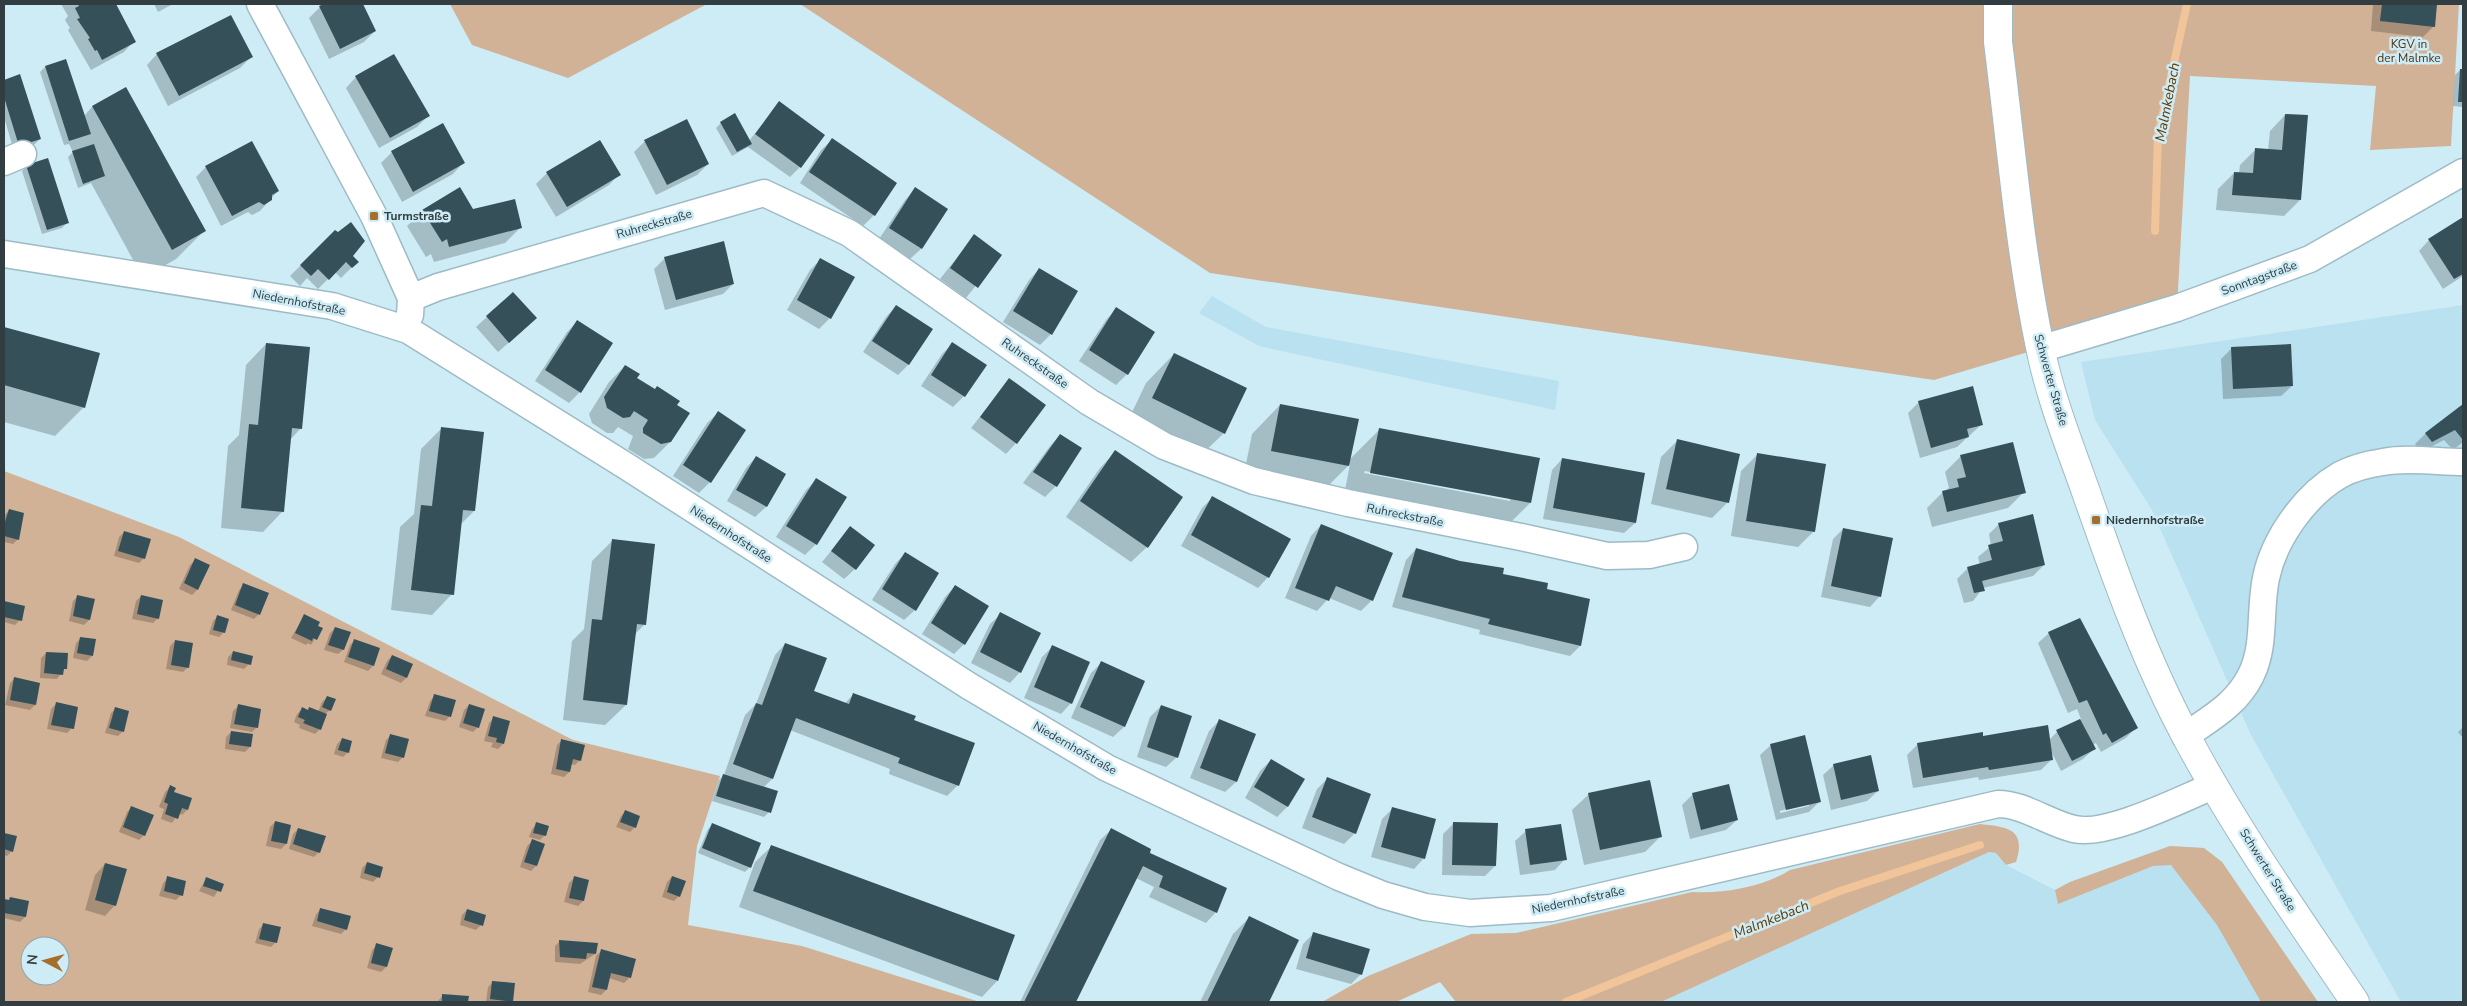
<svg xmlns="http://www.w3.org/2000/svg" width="2467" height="1006" font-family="'Nunito Sans',sans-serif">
<rect width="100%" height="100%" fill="#cdecf6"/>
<!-- built -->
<path fill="#bae1ef" d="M1212 296 1266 327 1559 381 1555 410 1259 346 1199 313Z
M2463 305V1002H2401L2251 735 2152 510 2095 420 2081 362Z
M2170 846 2204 848 2222 862 2318 1002H1661L1989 852 1996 853 2006 865 2055 890 2070 882Z"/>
<!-- green -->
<path fill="#d1b296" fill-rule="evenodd" d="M450 4H707L568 78 472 45Z
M800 4H2459L2451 146 2370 150 2376 86 2190 76 2177 308 1934 380 1210 273Z
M4 471 179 537 573 740 720 776 697 846 688 925 802 946 980 1002H4ZM30 946H60V976H30Z
M1980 824C2006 827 2027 828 2016 862L2006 865 1996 853 1989 852 1661 1002H1456L1440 982 1396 1002H1322L1368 976 1471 934 1516 933 1692 892C1724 894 1763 887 1790 870Z
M2170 846 2204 848 2222 862 2318 1002H2261L2217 925 2171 865 2153 866 2058 904 2055 890 2070 882Z"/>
<!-- shadow -->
<path fill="#0003" fill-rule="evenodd" d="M61 4H114L134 41 124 52 91 70 68 30 70 28 65 20 68 16Z
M154 4H173L158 12Z
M327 4H361L375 31 364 42 329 59 309 18 320 7Z
M2373 4H2436L2434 26 2423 37 2371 31Z
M157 54 251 57 240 68 168 106 147 65Z
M65 60 84 116 92 107 125 89 205 230 176 259 143 278 91 183 78 188 68 157 73 152 69 144 64 145 40 72 45 67Z
M2460 70H2463V107L2453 106 2455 75Z
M19 76 40 139 35 144 14 151 4 117V81Z
M356 77 428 116 417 127 379 148 346 88Z
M779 103 800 167 790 177 748 147 732 156 716 128 721 123 749 141Z
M2285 115 2300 200 2284 216 2216 210 2218 189 2234 173H2239L2240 165 2256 149 2268 150 2270 131Z
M442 125 463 163 453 174 402 202 381 163 392 152Z
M832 140 896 183 874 215 863 226 800 183 821 150Z
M645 141 708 164 697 175 656 195 634 152Z
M27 166 67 223 62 228 42 234 22 171Z
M206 167 278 191 260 211 252 215 248 212 221 226 196 177Z
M547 173 619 174 609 185 556 217 536 184Z
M915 189 946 209 921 249 910 259 879 239 905 200Z
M423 211H472L521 227 505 243 434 262 431 254 426 257 407 226Z
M2463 219V276L2443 289 2419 251 2429 240Z
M335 231 357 262 341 278 335 272 318 289 307 278 300 286 290 276Z
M974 236 1000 255 966 298 940 279Z
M665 258 733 284 723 294 665 310 654 269Z
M821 259 853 278 830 318 819 329 787 310 810 270Z
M1039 269 1076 292 1051 334 1040 345 1003 322 1029 280Z
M513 293 524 329 498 352 476 327Z
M896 306 931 329 908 365 898 375 863 352 886 317Z
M1116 309 1153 333 1127 374 1116 385 1079 361 1106 320Z
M577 322 612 343 580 392 569 403 535 381 567 332Z
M4 328 98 354 84 407 55 436 4 422Z
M266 344 301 428 290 440 283 511 263 532 221 528 228 446 239 435 246 365Z
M952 344 985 365 964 396 953 407 921 386 942 354Z
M2232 348 2292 386 2281 396 2223 399 2221 359Z
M1174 354 1224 433 1195 461 1125 427 1146 383Z
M625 366 636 378 675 405 670 442 654 458 644 459 628 449 633 436 618 427 613 433H607L592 423 589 414 609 382Z
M1009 380 1016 443 1006 454 971 428Z
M1919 402 1982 424 1957 447 1920 458 1908 413Z
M1280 405 1350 459 1380 429 1530 503 1502 531 1343 501 1350 464 1320 494 1243 479 1252 434ZM1365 471 1510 498V501L1364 473Z
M2463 406V442L2453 450 2444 440 2421 452 2415 444 2426 433Z
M718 413 710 482 699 493 673 476 707 423Z
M442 428 474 511 461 524 452 594 432 615 391 610 400 527 414 514 421 449Z
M1060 435 1081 448 1056 486 1045 497 1023 483 1050 446Z
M1677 441 1728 502 1712 518 1651 504 1661 457Z
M1115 452 1147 547 1131 562 1066 517 1100 468Z
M1757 455 1814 531 1798 547 1731 536 1741 471Z
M1961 456 2024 492 2008 508 1932 527 1927 508 1943 492 1949 488 1945 472Z
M756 457 785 474 766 507 755 517 727 501 746 468Z
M1562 459 1644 474 1635 523 1624 533 1543 519 1552 470Z
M817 479 845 497 816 544 805 555 776 537 806 490Z
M1213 497 1268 577 1258 588 1181 546 1202 508Z
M9 510 18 539 13 544 4 542V516Z
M1999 524 2044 565 2033 576 1983 588 1973 601 1964 603 1957 579 1968 568 1980 565 1978 557 1991 546 1989 534Z
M1321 525 1372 600 1361 611 1329 598 1317 611 1285 598 1311 536Z
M850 528 855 569 844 579 822 562Z
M1843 529 1880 596 1870 607 1821 597 1833 539Z
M124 532 144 558 139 563 114 556 119 537Z
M613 540 645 624 634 635 626 705 605 725 563 720 572 641 584 629 592 561Z
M1416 549 1545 590 1580 646 1570 656 1479 634 1480 630 1392 607 1406 560Z
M905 553 915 610 904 620 872 600 895 564Z
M195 560 197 590 192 595 179 589 190 565Z
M244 585 259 614 254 619 231 610 239 590Z
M955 586 964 644 954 654 922 634 945 597Z
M78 596 94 600 89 620 84 625 69 621 73 601Z
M141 596 158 618 153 623 132 619 136 601Z
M5 602 20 620 15 625 4 622Z
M1001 614 1020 672 1010 683 971 663 990 624Z
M218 616 224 632 219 637 209 634 213 621Z
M304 616 321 629 311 645 308 643 306 645 291 638Z
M335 628 343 650 338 654 324 650 330 633Z
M2049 633 2136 727 2126 738 2101 752 2096 743 2092 745 2094 749 2083 759 2061 771 2051 751 2052 759 2041 770 1979 780 1978 777 1913 788 1907 755 1918 744 1982 738 2049 740 2057 732 2081 719 2077 709 2068 713 2038 643Z
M81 638 92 656 87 661 73 658 76 643Z
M355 640 379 649 373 666 368 671 344 662 350 645Z
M175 641 188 667 183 672 166 669 170 646Z
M785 644 813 691 845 703 854 694 913 721 958 785 947 796 889 774 890 769 790 730 772 779 763 788 769 812 764 817 712 801 719 780 724 775 745 715 756 704 775 655Z
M1052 647 1071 703 1061 714 1024 698 1042 657Z
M233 652 249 664 244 669 227 665 228 657Z
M46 653 65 668 57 679 40 678 41 658Z
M392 656 411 664 406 678 401 683 381 674 387 661Z
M1101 663 1144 682 1124 727 1113 737 1071 718 1091 673Z
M15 678 35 705 30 710 5 705 10 683Z
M435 696 450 716 445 721 425 716 430 701Z
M327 697 330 710 325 714 320 729 315 734 299 728 300 725 294 722 297 714 302 709 318 712 322 702Z
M56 704 72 728 67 733 47 729 51 709Z
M469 705 478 727 473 732 459 727 464 710Z
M238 706 257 727 252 732 230 728 233 711Z
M1161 706 1177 757 1166 767 1137 757 1150 717Z
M116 708 123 731 118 736 105 733 111 713Z
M494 718 503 744 498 749 491 747 493 743 484 741 489 723Z
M1220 720 1254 734 1236 782 1225 792 1190 778 1209 731Z
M2463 727V738L2458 732Z
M231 732 250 747 245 752 225 749 226 737Z
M391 735 403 757 398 762 381 758 386 740Z
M342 739 348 752 343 757 334 754 337 744Z
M562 740 580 760 575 765 571 764 569 772 564 777 551 774 557 745Z
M1771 745 1820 801 1809 812 1776 820 1760 755ZM1809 803V806L1780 813V811Z
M1271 760 1287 807 1277 817 1245 798 1260 771Z
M1834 765 1878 791 1867 801 1831 810 1823 775Z
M1327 779 1355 833 1344 844 1302 828 1317 789Z
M1649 781 1661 836 1645 852 1584 865 1572 810 1588 795Z
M1728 785 1737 820 1726 830 1690 839 1682 805 1692 795Z
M170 787 173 793 191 799 187 810 182 815 179 813 172 823 161 819 164 809 159 807 165 792Z
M132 807 144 835 139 840 119 832 127 812Z
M1392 809 1424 858 1414 869 1371 857 1382 819Z
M626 811 635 827 630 832 616 827 621 816Z
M275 822 286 844 281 849 266 846 270 827Z
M1454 823 1495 866 1485 876 1442 875 1443 834Z
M537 824 545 835 540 840 529 837 532 829Z
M713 824 750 867 745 872 698 853 708 829Z
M298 829 319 852 314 857 289 849 293 834Z
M1111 830 1148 853 1216 912 1206 923 1149 897 1154 887 1136 878 1074 1002H1020L1100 840Z
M1526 831 1565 859 1555 870 1520 875 1515 841Z
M4 834 16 837 12 851 7 856 4 855Z
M532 841 543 845 536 866 531 871 520 867 527 846Z
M771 847 997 981 982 997 739 907 755 862Z
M367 863 378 877 373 882 360 878 362 868Z
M105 864 115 905 105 916 85 910 95 875Z
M672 877 679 896 674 901 662 897 667 882Z
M168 878 181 895 176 900 159 896 163 883Z
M574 878 583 901 578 906 564 902 569 883Z
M206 879 222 884 214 897 199 891Z
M10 898 28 902 25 917 20 922 4 918V900L8 901Z
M321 909 346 929 341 934 312 926 316 914Z
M467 910 481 925 476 930 460 925 462 915Z
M1249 918 1297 941 1268 1002H1200L1233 934Z
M264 924 276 942 271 947 255 943 259 929Z
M1313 934 1361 974 1351 984 1296 969 1303 944Z
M560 941 595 954 580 964 555 962V946Z
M377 945 386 967 381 972 367 968 372 950Z
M601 951 629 978 624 983 609 978 606 990 601 995 588 992 596 956Z
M493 982 513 984 511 1002H486L488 987Z
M443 995 467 997V1002H437Z"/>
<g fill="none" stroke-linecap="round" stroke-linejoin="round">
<!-- stream -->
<path stroke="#f1c49a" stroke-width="8" d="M2155 231 2158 135 2187 4
M1566 1002 1840 891 1980 845"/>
</g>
<!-- building -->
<path fill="#355059" d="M78 4H116L136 42 102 60 97 50 95 51 88 39 90 38 77 19 80 18 75 8 79 6Z
M324 4H363L376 31 340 49 319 6Z
M2382 4H2437L2435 27 2380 21Z
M231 15 253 57 179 96 156 53Z
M394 54 430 116 390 138 355 76Z
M66 59 91 134 69 141 45 66Z
M2460 69H2463V102H2458Z
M20 74 41 139 19 146 4 97V80Z
M126 87 206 231 172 250 92 106Z
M779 101 825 135 801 168 755 134Z
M735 113 752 144 737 152 720 122Z
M2285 114 2308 115 2301 200 2232 195 2234 172 2253 173 2255 148 2282 150Z
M687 119 709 164 667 185 644 140Z
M443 123 465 163 413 192 391 151Z
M832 138 897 183 875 216 809 172Z
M600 140 621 175 567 207 546 172Z
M252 141 279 191 272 195V200L264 205 259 202 232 216 205 166Z
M94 144 105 176 83 184 72 151Z
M48 158 69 223 47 230 26 165Z
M460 187 473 209 515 199 522 228 449 247 447 239 442 242 422 210Z
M915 187 948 209 922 249 889 228Z
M2463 217V274L2454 279 2428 239Z
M351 222 365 241 353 256 359 262 352 268 346 262 329 280 318 269 311 276 300 265 335 230 338 232Z
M974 234 1002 255 978 288 950 268Z
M724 241 734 284 676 300 664 257Z
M820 258 855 277 831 319 797 300Z
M1039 268 1078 291 1052 335 1013 311Z
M513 292 537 318 509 343 486 316Z
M896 305 933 329 909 365 872 341Z
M1116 307 1155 332 1128 375 1089 350Z
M577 320 613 343 581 393 545 370Z
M4 327 100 353 85 408 4 385Z
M952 342 987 365 965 397 931 375Z
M266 343 310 347 302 429 292 428 284 512 241 508 249 424 258 425Z
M2291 344 2293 386 2233 389 2231 347Z
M1174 353 1247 388 1225 434 1152 398Z
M625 365 640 374 637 378 655 389 657 386 680 401 677 405 690 413 671 442 661 444 643 433V428L648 420 634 411 630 417 623 418 607 408 604 397Z
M1009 378 1046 405 1017 444 980 417Z
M1973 386 1983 425 1967 429 1969 437 1931 448 1918 401Z
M1280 404 1359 419 1349 466 1271 451Z
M2463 404V440L2455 430 2432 442 2425 433Z
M718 411 746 430 711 483 683 465Z
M441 427 484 432 475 511 463 510 454 595 411 590 421 505 432 506Z
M1379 428 1540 458 1531 503 1370 473Z
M1060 434 1082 448 1057 487 1033 472Z
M1677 439 1740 454 1729 503 1666 489Z
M2013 442 2026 493 1947 512 1942 491 1959 487 1957 479 1966 477 1960 455Z
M1115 450 1183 497 1148 548 1080 501Z
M1757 453 1826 464 1815 532 1746 521Z
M756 456 786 474 767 507 736 490Z
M1562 458 1645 473 1636 523 1553 508Z
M816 478 847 497 817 545 786 526Z
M1212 496 1291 539 1269 578 1191 535Z
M9 509 24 513 19 540 4 536V525Z
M2033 514 2045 565 1982 581 1985 591 1974 593 1967 567 1992 560 1988 545 2003 541 1998 523Z
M1321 524 1393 553 1373 601 1336 586 1329 601 1295 588Z
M850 526 875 545 856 570 831 551Z
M1843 528 1893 538 1881 597 1831 586Z
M124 531 151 539 145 559 118 551Z
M612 539 655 544 646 625 637 624 627 705 583 700 592 619 602 620Z
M1416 548 1460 561 1504 568 1503 574 1548 583 1547 589 1590 599 1581 646 1488 624 1490 619 1402 597Z
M905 552 939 573 916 611 882 589Z
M195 558 210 565 198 590 184 583Z
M243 583 269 593 260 615 235 605Z
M955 585 989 606 965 645 931 623Z
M77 595 95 599 90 620 73 616Z
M141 595 163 600 159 619 137 614Z
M4 601 25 606 22 621 4 617Z
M1000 612 1041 633 1021 673 980 652Z
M304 614 320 622 318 626 323 628 317 640 313 638 312 641 295 633Z
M217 615 229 619 225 633 213 630Z
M2080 618 2138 728 2112 743 2106 733 2103 735 2087 700 2079 703 2048 632Z
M335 627 351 632 344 650 328 645Z
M80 637 96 639 93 656 77 653Z
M354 639 380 648 374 666 348 657Z
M175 640 193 643 189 668 171 665Z
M785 643 827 658 814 691 849 704 853 693 916 716 914 720 975 743 959 786 898 763 900 758 796 718 773 779 733 764 756 703 762 705Z
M1052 645 1090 662 1072 704 1034 687Z
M233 651 253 656 251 665 231 660Z
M46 652 68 653 67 669H64L63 675 44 673Z
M392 655 413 664 407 678 386 669Z
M1101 661 1145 681 1125 727 1080 707Z
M14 677 40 683 36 705 10 700Z
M434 694 456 700 451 717 429 711Z
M327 696 336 699 331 711 322 707Z
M56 702 78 707 74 729 51 725Z
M238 704 261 709 258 728 234 724Z
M469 704 485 709 479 728 463 723Z
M1161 705 1192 716 1178 758 1147 747Z
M115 707 129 711 124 732 109 728Z
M302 707 308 710 309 707 327 714 321 730 303 723 305 720 298 717Z
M493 716 510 721 504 744 496 742 497 738 488 736Z
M1219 719 1256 734 1237 782 1200 768Z
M2080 719 2096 749 2072 761 2056 730Z
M2048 725 2053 760 1989 770 1988 767 1923 778 1917 743 1983 732V736Z
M231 731 253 734 251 747 229 744Z
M390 734 409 739 404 758 385 753Z
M1805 735 1821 802 1786 810 1770 744Z
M342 738 352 741 349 753 338 750Z
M561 739 585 745 581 761 573 759 570 772 556 769Z
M1871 755 1879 791 1841 800 1833 764Z
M1271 759 1305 779 1288 807 1254 787Z
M723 774 778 791 771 813 716 796Z
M1327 777 1371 794 1356 834 1312 817Z
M1650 780 1662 837 1600 850 1588 793Z
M1729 784 1738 820 1701 830 1692 793Z
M170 785 176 788 174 792 192 798 188 810 182 808 178 819 165 814 168 804 164 802Z
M131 806 154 815 145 836 123 827Z
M1392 807 1436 819 1425 859 1381 847Z
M625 810 640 816 636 828 620 822Z
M275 821 291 825 287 844 271 841Z
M536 822 549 826 546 836 533 833Z
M1453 822 1498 823 1496 866 1452 865Z
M712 823 761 843 751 868 702 848Z
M1561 824 1567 860 1530 865 1525 829Z
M298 828 326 836 320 853 293 844Z
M1111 828 1151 849 1150 853 1227 888 1217 913 1159 887 1163 876 1143 866 1076 1002H1024Z
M4 833 17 836 13 852 4 849Z
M532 839 545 844 537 866 524 862Z
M771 845 1015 935 998 981 753 891Z
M367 862 383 867 380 878 364 873Z
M105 863 127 869 116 906 95 900Z
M167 876 186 881 183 896 164 891Z
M574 876 589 880 584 901 569 898Z
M672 876 686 881 680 897 667 892Z
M206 877 224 884 221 892 203 886Z
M10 897 29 901 26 917 4 913V899L9 900Z
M320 908 351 916 347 930 317 921Z
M467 909 486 915 483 926 464 920Z
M1249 916 1299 940 1269 1002H1207Z
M263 923 281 927 277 943 259 939Z
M1313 932 1370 949 1362 975 1306 958Z
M559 940 598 943 596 954 587 953 586 959 560 957Z
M376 943 393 948 387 967 371 963Z
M601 949 636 959 631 978 611 973 607 990 592 987Z
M492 981 515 983 513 1002 490 999Z
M442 994 469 996 468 1002H442Z"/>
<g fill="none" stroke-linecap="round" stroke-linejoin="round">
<defs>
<path id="minor" d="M260 4 374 216 411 298 410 315
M4 162 23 154
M4 254 332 306 408 330 626 466 969 686 1107 768 1339 877 1383 895 1425 907 1470 913 1551 908 1998 804C2024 804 2048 823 2074 829 2107 837 2181 799 2213 786
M411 298 438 287 764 193 849 233 1089 402 1164 446 1254 481 1348 503 1521 537 1607 556 1649 555 1684 547
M2040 349 2177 308 2310 259 2463 172
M2185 736C2211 718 2237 704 2251 675 2266 645 2259 610 2266 578 2274 539 2305 495 2340 475 2353 468 2369 464 2383 462 2407 457 2439 462 2463 462"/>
<path id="major" d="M1998 4V42C2011 144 2019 247 2040 347 2050 397 2069 444 2086 492 2115 575 2145 660 2187 738 2236 830 2297 916 2355 1002"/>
</defs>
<!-- minor casing -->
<use href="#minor" stroke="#9ebbc5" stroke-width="29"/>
<!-- major casing -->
<use href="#major" stroke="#9ebbc5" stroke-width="30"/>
<!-- minor -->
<use href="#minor" stroke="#fff" stroke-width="26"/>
<!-- major -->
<use href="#major" stroke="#fff" stroke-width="28"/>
</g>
<!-- markers -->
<g fill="#a76d2d" stroke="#cdecf6" stroke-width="2">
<rect x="369" y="211" width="10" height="10" rx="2.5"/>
<rect x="2091" y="515" width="10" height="10" rx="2.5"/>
</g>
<g text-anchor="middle" stroke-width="5" stroke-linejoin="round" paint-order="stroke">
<!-- park labels -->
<g font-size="12" fill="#513212" stroke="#cdecf6">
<text x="2409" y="48">KGV in<tspan x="2409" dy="14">der Malmke</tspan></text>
</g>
<!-- poi labels -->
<g font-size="12" font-weight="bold" fill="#313d41" stroke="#cdecf6" text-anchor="start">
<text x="384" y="220">Turmstraße</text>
<text x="2106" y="524">Niedernhofstraße</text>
</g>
<!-- street labels -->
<g font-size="12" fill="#313d41" stroke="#cdecf6">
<text transform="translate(654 224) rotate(-16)" y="4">Ruhreckstraße</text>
<text transform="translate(2259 278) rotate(-20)" y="4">Sonntagstraße</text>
<text transform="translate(299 302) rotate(11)" y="4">Niedernhofstraße</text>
<text transform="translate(1035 363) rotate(35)" y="4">Ruhreckstraße</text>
<text transform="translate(2051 380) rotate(74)" y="4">Schwerter Straße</text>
<text transform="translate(1405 515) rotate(11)" y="4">Ruhreckstraße</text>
<text transform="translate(731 534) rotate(33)" y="4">Niedernhofstraße</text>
<text transform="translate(1075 748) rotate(30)" y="4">Niedernhofstraße</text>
<text transform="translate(2268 870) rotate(58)" y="4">Schwerter Straße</text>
<text transform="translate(1578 900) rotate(-12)" y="4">Niedernhofstraße</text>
</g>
<!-- water labels -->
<g font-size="14" font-style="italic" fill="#613702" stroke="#cdecf6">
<text transform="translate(2167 102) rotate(-79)" y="5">Malmkebach</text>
<text transform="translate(1771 919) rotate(-22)" y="5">Malmkebach</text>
</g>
</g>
<!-- border -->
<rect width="2467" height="1006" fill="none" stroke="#313d41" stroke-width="10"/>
<!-- north arrow -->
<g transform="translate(45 961) rotate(276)"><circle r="24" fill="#cdecf6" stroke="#8fa6ae"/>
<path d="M0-4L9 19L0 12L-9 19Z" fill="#a76d2d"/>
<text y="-8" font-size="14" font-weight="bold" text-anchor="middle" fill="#313d41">N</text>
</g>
</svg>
